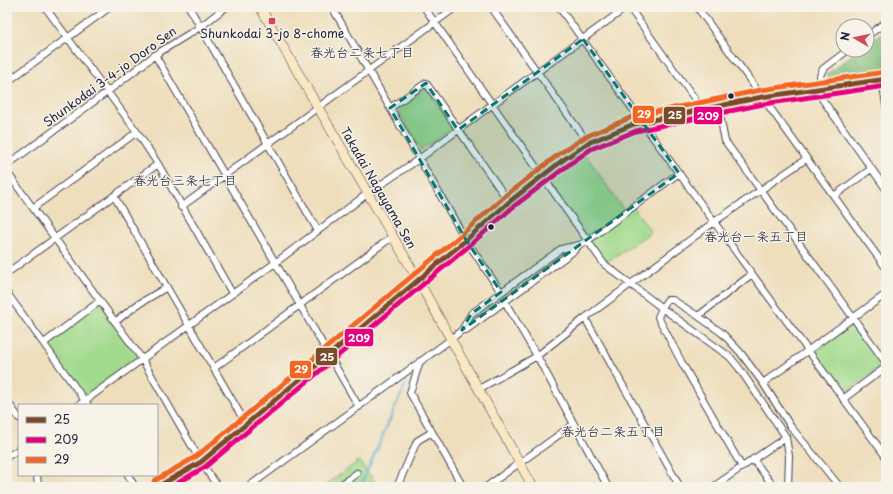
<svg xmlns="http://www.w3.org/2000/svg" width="893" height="494" font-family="'Playpen Sans','Klee One',sans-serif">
<rect width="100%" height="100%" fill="#f7f3e8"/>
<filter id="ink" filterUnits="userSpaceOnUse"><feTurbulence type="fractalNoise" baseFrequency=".025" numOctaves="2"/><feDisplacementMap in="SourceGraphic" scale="8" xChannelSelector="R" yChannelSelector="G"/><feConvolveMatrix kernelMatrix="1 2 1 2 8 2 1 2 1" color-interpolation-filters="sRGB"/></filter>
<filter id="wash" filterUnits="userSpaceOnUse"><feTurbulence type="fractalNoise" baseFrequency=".012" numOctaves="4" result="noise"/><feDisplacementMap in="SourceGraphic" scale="16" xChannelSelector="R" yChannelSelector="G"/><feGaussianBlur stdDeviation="0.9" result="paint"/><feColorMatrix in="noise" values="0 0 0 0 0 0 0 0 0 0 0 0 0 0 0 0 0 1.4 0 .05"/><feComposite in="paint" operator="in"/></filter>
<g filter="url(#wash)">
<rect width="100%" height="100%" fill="#eedebc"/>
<!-- green -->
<path fill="#a1da8d" stroke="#627e64" d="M426 87 453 129 421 150 397 108Z
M581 148 625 212 633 207 651 232 604 264 543 176Z
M100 301 142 359 85 401 44 343Z
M853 324 883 365 845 393 815 352Z
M359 461 375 482 372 487H323Z"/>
<!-- forest -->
<path fill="#80ba78" stroke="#516e5a" d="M886 30V70L830 80 827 74 858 50H867V43Z"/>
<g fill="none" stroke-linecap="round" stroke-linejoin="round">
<!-- stream -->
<path stroke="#58a9d3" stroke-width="2" d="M360 487 407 381"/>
</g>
</g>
<g filter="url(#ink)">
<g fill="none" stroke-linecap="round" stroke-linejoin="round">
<defs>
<path id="street" d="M45 7 137 132 158 164 232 293
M189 7 318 231
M332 7 466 240 501 292
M424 7 604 264 662 308 730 357 739 368 786 437 789 456 788 487
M491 7 588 143
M559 7 714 222 886 457
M629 7 702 109
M697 7 886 268
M867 36 886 22
M155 55 359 407
M882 79 886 105
M7 82 110 7
M822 88 820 76 823 69 848 50
M815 89 886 189
M718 106 725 141 886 363
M390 108 426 83 509 202
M7 165 107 92 155 55 200 27 226 7
M7 172 142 359 201 462 218 487
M114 196 246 424
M834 196 871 169
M181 207 456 7
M33 208 137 132
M7 273 158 164
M7 293 88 405
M505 302 537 356 608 487
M698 316 752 274
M585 318 680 487
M115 322 137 305 167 287
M462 330H466L575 250 579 245
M44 343 100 301
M420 361 410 393 432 432
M214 368 392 237
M763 383 886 294
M479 389 537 356 585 318 714 222 806 159
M843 399 886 367
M7 401 19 418
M79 405 275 263 367 194 419 159 493 104 627 7
M7 457 19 449
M753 459 774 487
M742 467 682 363 658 317 662 308 667 300H673L698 316 722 333 740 352 763 383 791 427 840 487
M37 475 38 487
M128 475 135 487
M248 487 450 340 462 330 471 314 561 249 579 245 587 241 679 173
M338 487 357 473
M397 487 417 441 432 432 463 487
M486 487 574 424
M713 487 786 437"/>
<path id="secondary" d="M260 7 418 280 533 487
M157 487 201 462 466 240 509 202 563 160 588 143 634 124 656 119 762 97 886 79"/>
</defs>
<!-- street casing -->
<use href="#street" stroke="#413e4e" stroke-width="8"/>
<!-- secondary casing -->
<use href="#secondary" stroke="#413e4e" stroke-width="10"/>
<!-- street -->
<use href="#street" stroke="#fff" stroke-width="6"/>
<!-- secondary -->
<use href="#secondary" stroke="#fae7c3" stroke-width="9"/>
<defs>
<path id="bus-1" d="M157 487 201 462 466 240 509 202 563 160 588 143 634 124 762 97 886 79"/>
<path id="bus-2" d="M171 487 205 467 470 245 513 207 567 166 591 149 636 131 763 104 886 86"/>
<path id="bus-3" d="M154 481 197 456 461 235 505 196 559 154 585 137 632 117 655 112 761 90 885 72"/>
</defs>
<!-- bus-1 casing -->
<use href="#bus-1" stroke="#f7f3e8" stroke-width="8"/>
<!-- bus-2 casing -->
<use href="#bus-2" stroke="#f7f3e8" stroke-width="8"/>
<!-- bus-3 casing -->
<use href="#bus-3" stroke="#f7f3e8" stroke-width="8"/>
<!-- bus-1 -->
<use href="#bus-1" stroke="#7a4b2a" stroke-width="5"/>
<!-- bus-2 -->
<use href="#bus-2" stroke="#e5007d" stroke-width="5"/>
<!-- bus-3 -->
<use href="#bus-3" stroke="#f26522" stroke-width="5"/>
</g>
</g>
<!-- marked area -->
<path fill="#0f766e" fill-opacity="0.2" stroke="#0f766e" stroke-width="3" stroke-dasharray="8 5" stroke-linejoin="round" d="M583 39 679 173 462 330 471 314 501 292 466 240 390 108 426 83 458 130Z"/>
<!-- markers -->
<rect fill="#d1495b" stroke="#f7f3e8" stroke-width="1.5" x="268" y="17" width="8" height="8" rx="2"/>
<g fill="#22223b" stroke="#f7f3e8" stroke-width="1.5">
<circle cx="731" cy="96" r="3.5"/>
<circle cx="491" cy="227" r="3.5"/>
</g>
<g text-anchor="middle" stroke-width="3" stroke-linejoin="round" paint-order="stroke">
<!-- poi labels -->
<g font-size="12" fill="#22223b" stroke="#f7f3e8">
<text x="272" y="38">Shunkodai 3-jo 8-chome</text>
</g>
<!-- street labels -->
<g font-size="12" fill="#22223b" stroke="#f7f3e8">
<text transform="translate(110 77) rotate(-36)" y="4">Shunkodai 3-4-jo Doro Sen</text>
<text transform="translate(378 188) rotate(60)" y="4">Takadai Nagayama Sen</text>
</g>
<!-- neighbourhood labels -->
<g font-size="13" fill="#22223b" stroke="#f7f3e8">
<text x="362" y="57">春光台二条七丁目</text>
<text x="185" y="185">春光台三条七丁目</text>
<text x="756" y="241">春光台一条五丁目</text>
<text x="613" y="436">春光台二条五丁目</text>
</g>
</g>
<g stroke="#f7f3e8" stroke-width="1.5">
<rect x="632" y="105" width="23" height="19" rx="4" fill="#f26522"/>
<rect x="663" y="106" width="23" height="19" rx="4" fill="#7a4b2a"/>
<rect x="693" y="106" width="30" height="19" rx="4" fill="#e5007d"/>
<rect x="344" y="328" width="30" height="19" rx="4" fill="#e5007d"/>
<rect x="315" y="347" width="23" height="19" rx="4" fill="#7a4b2a"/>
<rect x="289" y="360" width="23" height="19" rx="4" fill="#f26522"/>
</g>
<g font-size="11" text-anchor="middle" font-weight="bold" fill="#fff">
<text x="644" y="118">29</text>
<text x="675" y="119">25</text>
<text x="708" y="120">209</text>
<text x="359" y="342">209</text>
<text x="327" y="361">25</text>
<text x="301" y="373">29</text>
</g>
<!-- margin -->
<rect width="893" height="494" fill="none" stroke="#f7f3e8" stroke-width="24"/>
<!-- legend -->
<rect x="18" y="404" width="140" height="72" fill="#f7f3e8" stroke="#a29fa3"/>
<rect x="26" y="417" width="20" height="6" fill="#7a4b2a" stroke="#a29fa3"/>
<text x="54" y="424" font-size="12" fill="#22223b">25</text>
<rect x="26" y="437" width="20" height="6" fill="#e5007d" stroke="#a29fa3"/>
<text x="54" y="444" font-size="12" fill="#22223b">209</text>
<rect x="26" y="457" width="20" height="6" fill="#f26522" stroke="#a29fa3"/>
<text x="54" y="464" font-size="12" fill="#22223b">29</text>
<!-- north arrow -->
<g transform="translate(855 38) rotate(279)"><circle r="19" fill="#f7f3e8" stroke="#a29fa3"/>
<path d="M0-3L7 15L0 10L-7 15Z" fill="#d1495b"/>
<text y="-6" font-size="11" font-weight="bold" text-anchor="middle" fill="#22223b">N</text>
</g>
</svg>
